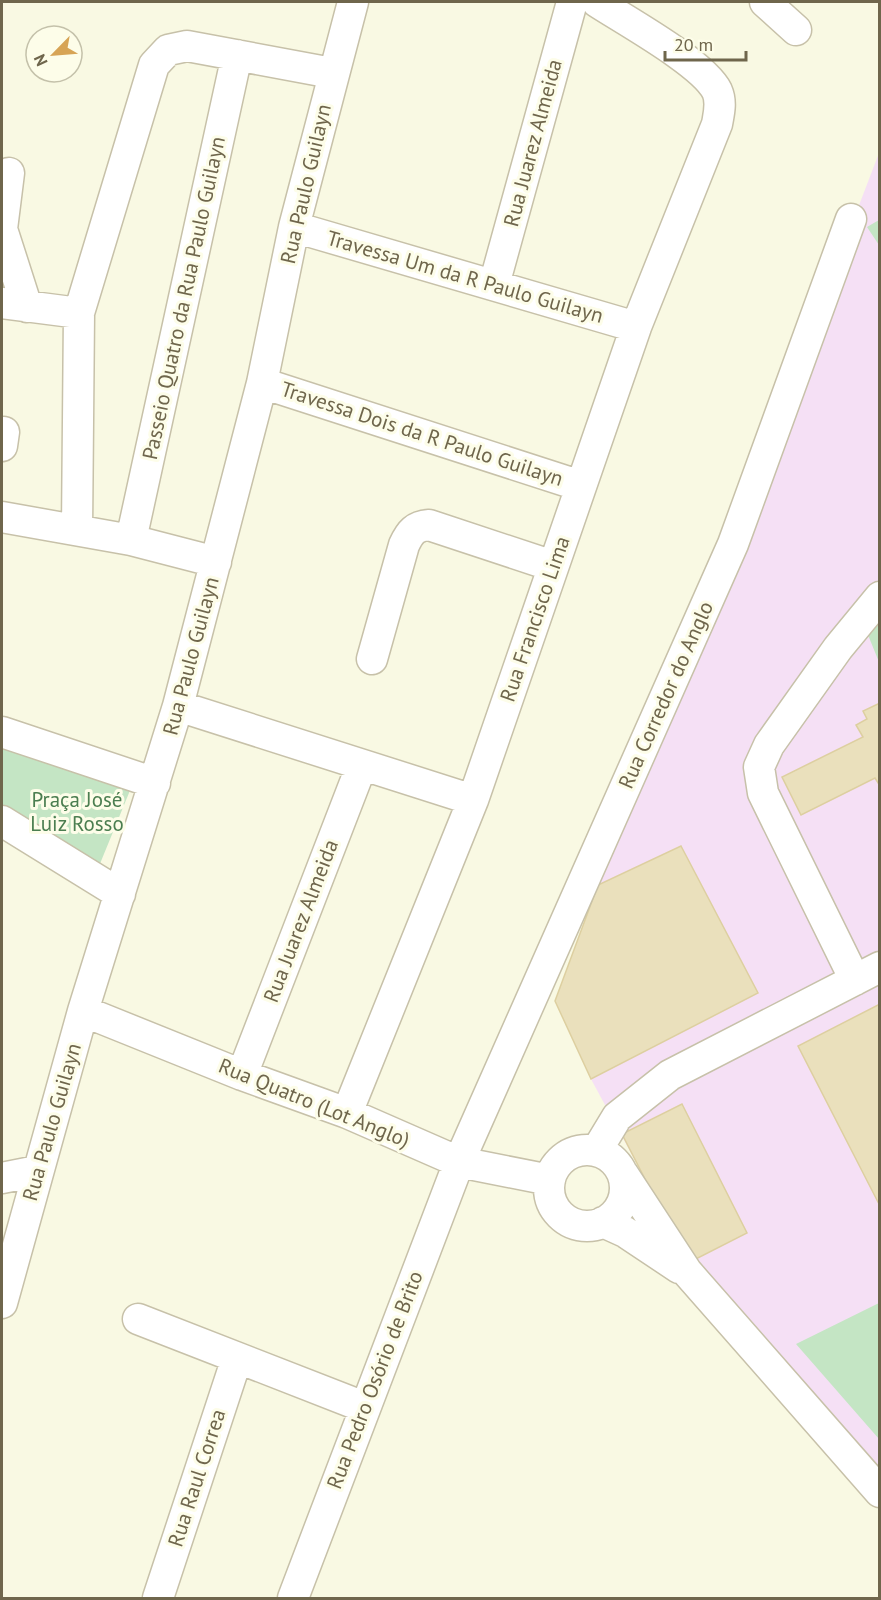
<svg xmlns="http://www.w3.org/2000/svg" width="881" height="1600" font-family="'PT Sans',sans-serif">
<rect width="100%" height="100%" fill="#f9f9e3"/>
<!-- education -->
<path fill="#f5e0f5" d="M879 153V1474L693 1268 591 1079 555 1001Z"/>
<!-- green -->
<path fill="#c4e5c4" d="M879 220V245L867 227Z
M879 624V662L868 635Z
M2 742 131 788 97 871 2 810Z
M879 1303V1439L796 1344Z"/>
<!-- building -->
<path fill="#eae0bc" stroke="#ddcfa0" stroke-width="1.5" d="M880 703V786L875 778 801 815 782 777 863 737 856 725 867 719 863 711Z
M681 846 758 993 591 1079 555 1001 598 885Z
M880 1004V1206L798 1046Z
M682 1104 747 1233 688 1263 622 1134Z"/>
<g fill="none" stroke-linecap="round" stroke-linejoin="round">
<defs>
<path id="minor" d="M765 2 796 30
M9 173 2 229 27 307
M294 227 636 327
M494 285 572 2
M2 303 79 313
M262 383 581 486
M2 446 4 432
M2 517 131 540 216 562
M77 530 79 313 154 65 168 50 187 46 332 73
M131 540 237 55
M372 659 404 545C410 532 415 526 429 525L553 566
M178 706 473 800
M2 732 155 783
M2 821 120 894
M855 980 763 793 759 767 769 745 838 648 880 597
M83 1011 242 1075 347 1113 459 1162 550 1180
M242 1075 361 767
M347 1113 473 800 636 327 717 124C719 113 722 102 717 91 703 63 626 21 597 2
M597 1150 617 1117 670 1075 880 967
M549 1188a38 38 0 1 1 76 0a38 38 0 1 1-76 0Z
M623 1174 687 1272 880 1492
M2 1178 37 1171
M603 1222 625 1232 679 1268
M2 1303 83 1011 178 706 262 383 294 227 353 2
M138 1319 364 1407
M158 1598 237 1358
M293 1598 459 1162 733 544 851 219"/>
</defs>
<!-- minor casing -->
<use href="#minor" stroke="#c7c1a9" stroke-width="33"/>
<!-- minor -->
<use href="#minor" stroke="#fff" stroke-width="30"/>
</g>
<g text-anchor="middle" stroke-width="6" stroke-linejoin="round" paint-order="stroke">
<!-- street labels -->
<g font-size="21" fill="#6f664c" stroke="#fdfde9">
<text transform="translate(533 143) rotate(-75)" y="7">Rua Juarez Almeida</text>
<text transform="translate(306 184) rotate(-77)" y="7">Rua Paulo Guilayn</text>
<text transform="translate(465 277) rotate(16)" y="7">Travessa Um da R Paulo Guilayn</text>
<text transform="translate(184 298) rotate(-78)" y="7">Passeio Quatro da Rua Paulo Guilayn</text>
<text transform="translate(422 434) rotate(18)" y="7">Travessa Dois da R Paulo Guilayn</text>
<text transform="translate(535 619) rotate(-71)" y="7">Rua Francisco Lima</text>
<text transform="translate(191 656) rotate(-75)" y="7">Rua Paulo Guilayn</text>
<text transform="translate(666 695) rotate(-66)" y="7">Rua Corredor do Anglo</text>
<text transform="translate(301 921) rotate(-69)" y="7">Rua Juarez Almeida</text>
<text transform="translate(314 1103) rotate(22)" y="7">Rua Quatro (Lot Anglo)</text>
<text transform="translate(52 1122) rotate(-74)" y="7">Rua Paulo Guilayn</text>
<text transform="translate(375 1380) rotate(-69)" y="7">Rua Pedro Osório de Brito</text>
<text transform="translate(197 1478) rotate(-72)" y="7">Rua Raul Correa</text>
</g>
<!-- park labels -->
<g font-size="21" fill="#4b7e50" stroke="#fdfde9">
<text x="77" y="807">Praça José<tspan x="77" dy="24">Luiz Rosso</tspan></text>
</g>
</g>
<!-- border -->
<rect width="881" height="1600" fill="none" stroke="#6f664c" stroke-width="6"/>
<!-- north arrow -->
<g transform="translate(54 54) rotate(245)"><circle r="28" fill="#fdfde9" stroke="#c4c1aa" stroke-width="1.5"/>
<path d="M0-4.5L10 22L0 15L-10 22Z" fill="#d7a455"/>
<text y="-9" font-size="16" font-weight="bold" text-anchor="middle" fill="#6f664c">N</text>
</g>
<!-- scale -->
<path d="M665 51v9h81v-9" fill="none" stroke="#6f664c" stroke-width="3"/>
<text x="674" y="51" font-size="18" fill="#6f664c" stroke="#fdfde9" stroke-width="4.5" paint-order="stroke">20 m</text>
</svg>
